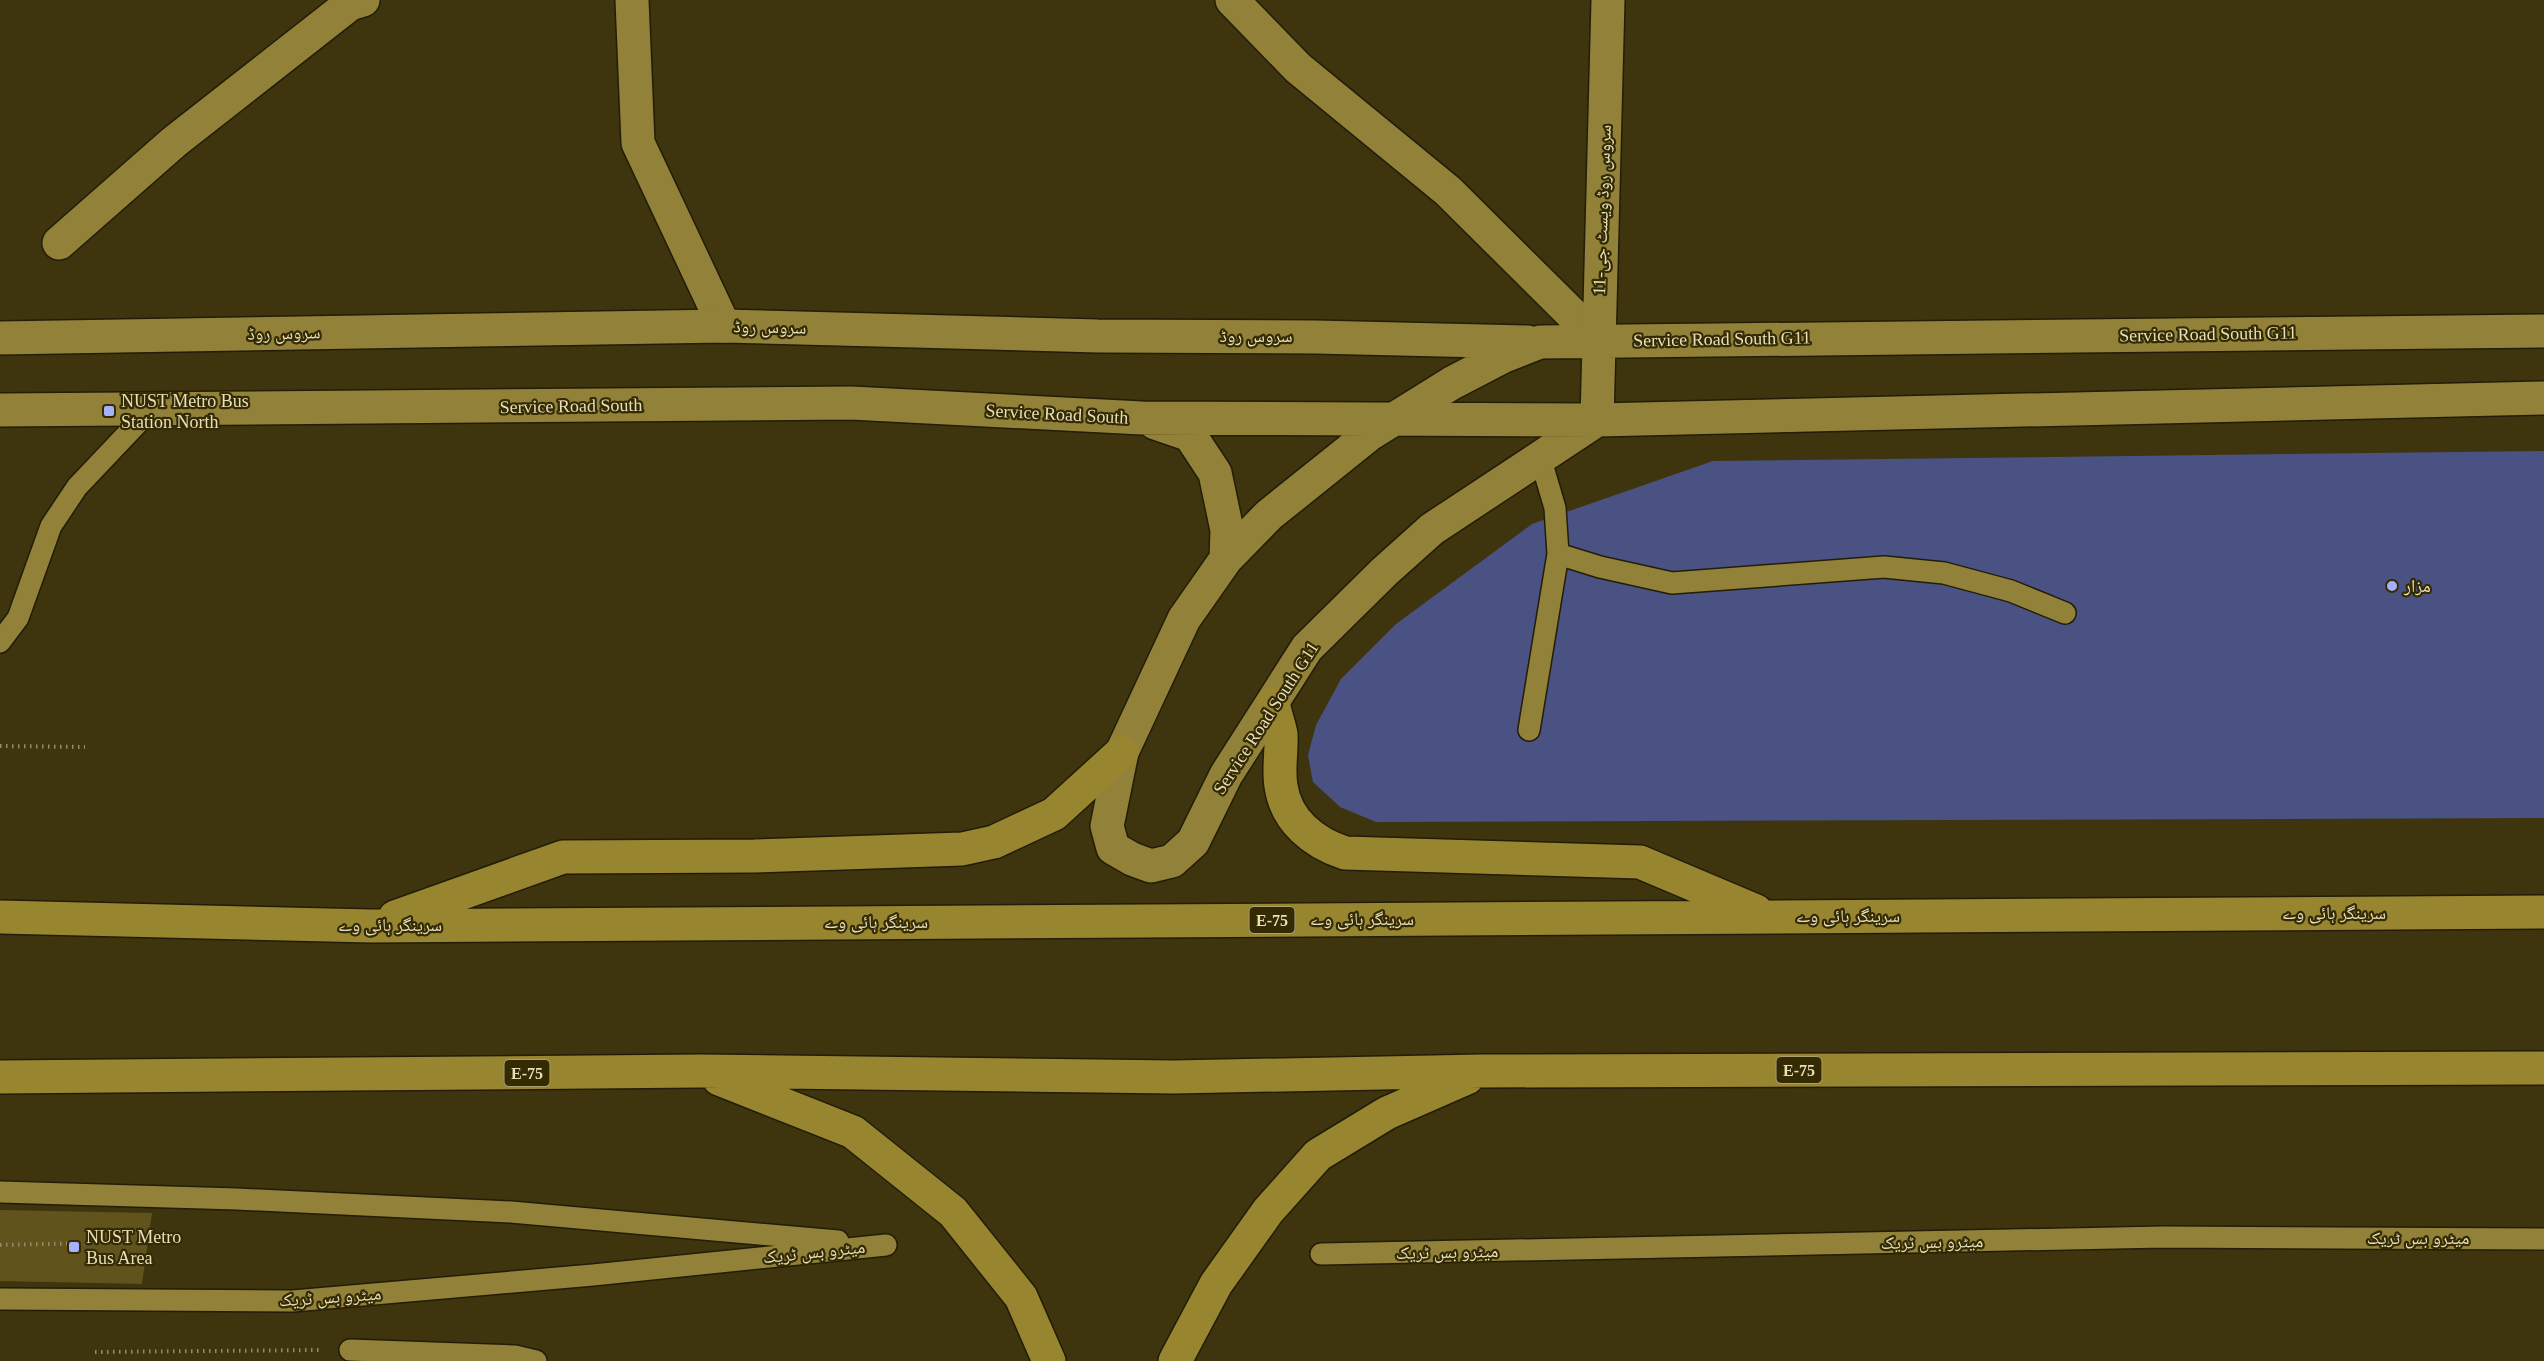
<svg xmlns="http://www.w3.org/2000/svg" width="2544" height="1361" font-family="'Times New Roman','Noto Naskh Arabic',serif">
<rect width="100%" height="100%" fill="#3e350f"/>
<!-- green -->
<path fill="#4a5284" d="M2544 451V818L1376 822 1340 807 1313 782 1308 755 1316 725 1341 679 1396 624 1532 524 1713 461Z"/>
<!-- building -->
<path fill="#60531c" d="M0 1210 152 1213 142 1284 0 1281Z"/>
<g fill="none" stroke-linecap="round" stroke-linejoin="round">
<defs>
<path id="service" d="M1558 554 1600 567 1672 583 1884 567 1944 573 2011 591 2065 613
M0 642 18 618 51 526 77 487 151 409
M1529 730 1558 554 1555 508 1540 457
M0 1192 237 1199 511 1212 838 1241
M1321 1254 2163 1237 2544 1239
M0 1299 293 1301 593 1275 886 1245
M350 1350 515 1356 536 1361"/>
<path id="minor" d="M632 0 638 143 724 326
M1232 0 1298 68 1448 191 1598 340
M59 243 174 142 350 4 363 0"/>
<path id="secondary" d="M0 338 724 326 1098 336 1315 337 1528 342
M0 410 851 403 1142 418 1597 420 2544 398
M1597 420 1432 529 1384 572 1307 648 1226 775 1193 842 1172 861 1151 866 1132 859 1113 848 1107 826 1122 752 1184 619 1226 559 1269 515 1370 434 1452 383 1502 357 1540 342 2544 331
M1597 420 1608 0
M1155 423 1190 435 1215 473 1227 530 1226 559"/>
<path id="trunk" d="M1273 703C1275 713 1279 724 1281 734 1282 751 1278 769 1281 786 1286 821 1314 843 1345 853L1640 862 1756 911
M0 917 371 926 2544 912
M395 917 563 857 754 856 962 849 994 842 1054 814 1122 752
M0 1077 701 1071 1174 1077 1482 1071 2544 1068
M719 1079 853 1132 953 1212 1021 1297 1049 1361
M1175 1361 1216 1284 1268 1211 1318 1155 1387 1113 1467 1078"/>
</defs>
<!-- service casing -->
<use href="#service" stroke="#221d07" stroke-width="24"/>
<!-- minor casing -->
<use href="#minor" stroke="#221d07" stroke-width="36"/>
<!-- secondary casing -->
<use href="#secondary" stroke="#221d07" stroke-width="36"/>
<!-- trunk casing -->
<use href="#trunk" stroke="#221d07" stroke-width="36"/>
<!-- path -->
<path stroke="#938a66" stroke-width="4" stroke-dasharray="1.5 4.5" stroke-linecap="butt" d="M0 746 85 747
M0 1245 94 1243
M95 1352 319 1350"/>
<!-- service -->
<use href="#service" stroke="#928139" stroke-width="21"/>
<!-- minor -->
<use href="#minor" stroke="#928139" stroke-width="33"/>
<!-- secondary -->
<use href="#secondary" stroke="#928139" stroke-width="33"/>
<!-- trunk -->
<use href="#trunk" stroke="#988530" stroke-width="33"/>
</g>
<!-- markers -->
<g fill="#a5b1fc" stroke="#342b03" stroke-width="2">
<rect x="103" y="405" width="12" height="12" rx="3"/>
<circle cx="2392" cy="586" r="6"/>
<rect x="68" y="1241" width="12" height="12" rx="3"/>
</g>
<g text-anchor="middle" stroke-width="4.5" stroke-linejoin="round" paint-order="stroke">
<!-- shield labels -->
<g fill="#342b03" stroke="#b1a884" stroke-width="1.5">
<rect x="1249.5" y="907" width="45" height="26" rx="4.5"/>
<rect x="1776.5" y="1057" width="45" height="26" rx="4.5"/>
<rect x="504.5" y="1060" width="45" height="26" rx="4.5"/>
</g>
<g font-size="16" font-weight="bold" fill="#e7debb">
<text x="1272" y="926">E-75</text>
<text x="1799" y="1076">E-75</text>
<text x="527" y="1079">E-75</text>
</g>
<!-- street labels -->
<g font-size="18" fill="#e7debb" stroke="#342b03">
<text transform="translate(1602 210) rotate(-88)" y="6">سروس روڈ ویسٹ جی-11</text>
<text transform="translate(770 327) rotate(1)" y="6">سروس روڈ</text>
<text transform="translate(284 333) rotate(-1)" y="6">سروس روڈ</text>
<text transform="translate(2208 334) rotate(-1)" y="6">Service Road South G11</text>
<text x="1256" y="342">سروس روڈ</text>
<text transform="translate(1722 339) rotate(-1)" y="6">Service Road South G11</text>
<text transform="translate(571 406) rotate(-1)" y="6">Service Road South</text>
<text transform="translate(1057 414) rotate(3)" y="6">Service Road South</text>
<text transform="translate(1266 718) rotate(-57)" y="6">Service Road South G11</text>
<text x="2334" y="919">سرینگر ہائی وے</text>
<text x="1848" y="922">سرینگر ہائی وے</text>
<text x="1362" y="925">سرینگر ہائی وے</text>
<text x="876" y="928">سرینگر ہائی وے</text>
<text x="390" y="931">سرینگر ہائی وے</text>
<text x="2418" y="1244">میٹرو بس ٹریک</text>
<text transform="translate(1932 1242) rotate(-1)" y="6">میٹرو بس ٹریک</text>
<text transform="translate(814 1252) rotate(-6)" y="6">میٹرو بس ٹریک</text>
<text transform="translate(1447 1252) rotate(-1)" y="6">میٹرو بس ٹریک</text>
<text transform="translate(330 1297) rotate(-4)" y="6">میٹرو بس ٹریک</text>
</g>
<!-- poi labels -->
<g font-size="18" fill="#e7debb" stroke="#342b03" text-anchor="start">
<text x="121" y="407">NUST Metro Bus<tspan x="121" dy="21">Station North</tspan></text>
<text x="2404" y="592">مزار</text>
<text x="86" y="1243">NUST Metro<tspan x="86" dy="21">Bus Area</tspan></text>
</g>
</g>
</svg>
